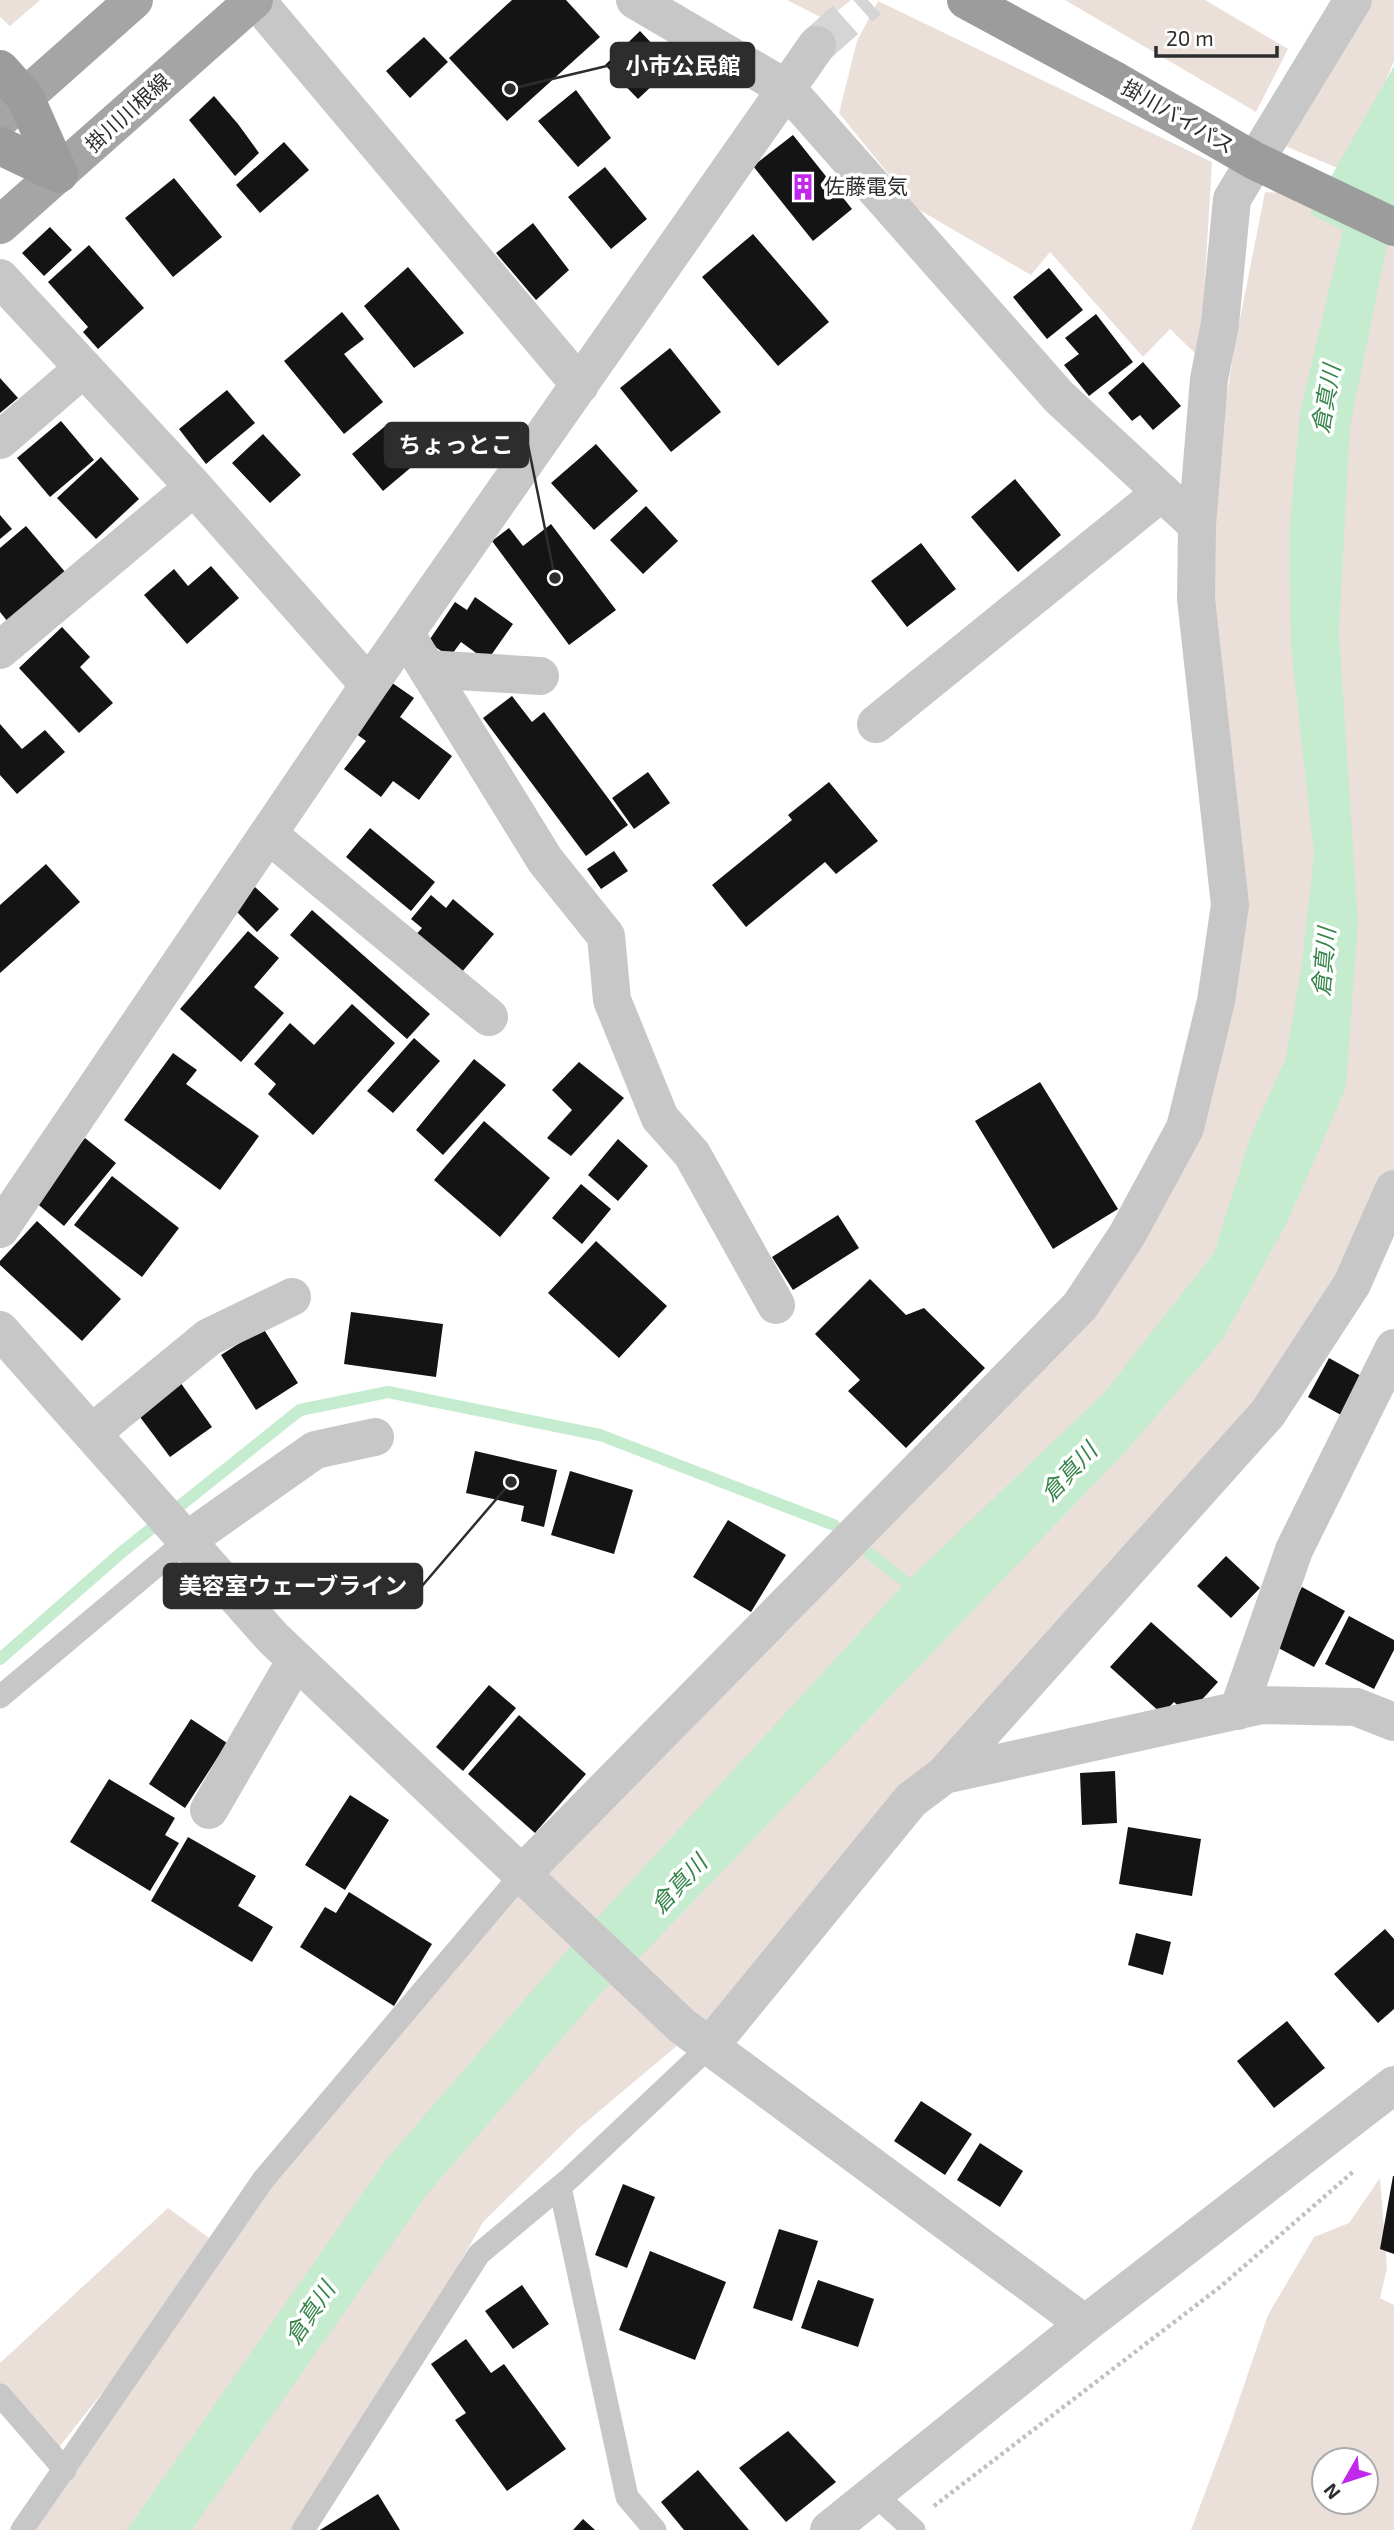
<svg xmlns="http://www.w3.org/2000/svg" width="1394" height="2530" font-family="'Exo 2','Noto Sans JP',sans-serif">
<rect width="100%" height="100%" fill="#fff"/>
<!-- green -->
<path fill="#ebdfda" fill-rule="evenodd" d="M0 0H40L10 26 0 17Z
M787 0H851L826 20Z
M1065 0H1205L1288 49 1256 112Z
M1367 0H1394V61L1347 172 1283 145Z
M878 1 1212 162 1200 358 1170 329 1143 357 1050 252 1031 275 916 208 839 113 857 41Z
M1265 192 1394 199V1169L1368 1247 1226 1461 711 2017 578 2129 483 2222 369 2421 301 2530H36L236 2227 546 1849 1080 1306 1175 1173 1219 982 1209 505 1235 344Z
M1380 2178 1387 2268 1380 2298 1394 2305V2530H1191L1229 2429 1268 2315 1314 2237 1349 2223ZM1324 2460H1366V2502H1324Z
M168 2208 219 2245 52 2456 0 2395V2363Z"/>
<!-- water -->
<path fill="#c5eccf" d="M1394 66V233L1386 250 1350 426 1339 632 1358 922 1346 1087 1287 1223 1222 1340 1126 1451 644 1953 604 1990 428 2193 192 2530H127L385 2161 565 1953 906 1582 1103 1394 1214 1253 1250 1138 1286 1058 1301 970 1314 855 1291 646 1289 534 1300 412 1343 230 1310 214Z"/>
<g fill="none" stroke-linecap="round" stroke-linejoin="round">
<!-- stream -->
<path stroke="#c5eccf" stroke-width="12" d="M870 1554 906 1582 921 1590
M0 1659 122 1552 300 1410 388 1392 600 1435 834 1525"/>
</g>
<!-- building -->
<path fill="#141414" d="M512 0H566L600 37 507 121 449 58Z
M640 31 673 66 638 99 605 65Z
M424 37 448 62 410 98 386 71Z
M576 90 611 138 578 167 538 121Z
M214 96 238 124 259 153 235 176 189 120Z
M793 135 852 209 813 241 753 166Z
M284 142 309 170 260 213 236 185Z
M605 167 647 219 611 249 568 197Z
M174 178 222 237 173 277 125 218Z
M533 223 569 270 536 300 496 253Z
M50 227 72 250 44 276 22 253Z
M753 234 829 322 778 366 702 277Z
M89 245 144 308 98 349 83 332 88 327 48 282Z
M408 267 464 333 414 368 364 306Z
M1049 268 1083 310 1047 339 1013 297Z
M342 312 364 339 344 354 383 402 344 434 284 361Z
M1096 314 1133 362 1089 396 1064 365 1079 354 1065 338Z
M670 348 721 412 671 452 620 388Z
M1143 362 1181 406 1153 430 1140 415 1132 421 1108 393Z
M0 378 18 398 0 413Z
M227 390 255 423 206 464 179 429Z
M61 421 94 460 50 497 17 458Z
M390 422 421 459 383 491 352 454Z
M263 434 301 475 270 503 232 463Z
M596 444 638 491 594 530 551 483Z
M101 457 139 499 96 539 57 498Z
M1015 479 1061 535 1018 572 971 517Z
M646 506 678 541 643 574 610 540Z
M0 515 12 529 0 539Z
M551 524 616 610 569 645 492 541 509 528 523 546Z
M26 526 66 573 8 622 0 612V548Z
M921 543 956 589 907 627 871 581Z
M211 566 239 598 187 644 144 595 174 569 188 586Z
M475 597 513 624 487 661 461 642 450 657 428 642 455 602 467 610Z
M62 627 90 657 80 667 113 703 79 733 19 668Z
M388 680 414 698 400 717 452 756 419 800 393 781 381 797 344 769 366 741 355 733Z
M512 696 532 722 544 712 628 825 586 856 483 718Z
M0 724 22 749 45 730 65 752 17 794 0 775Z
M648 772 670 803 634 829 612 798Z
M829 782 878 841 836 874 825 862 746 927 712 885 792 820 788 815Z
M370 828 435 882 411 911 346 857Z
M614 851 628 871 601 889 587 869Z
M46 864 80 902 0 973V905Z
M255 887 279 909 257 932 234 909Z
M431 895 446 908 453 899 494 934 456 979 410 941 422 928 411 919Z
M312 910 430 1014 407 1039 290 935Z
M248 931 279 958 254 987 284 1013 241 1062 180 1009Z
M352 1004 395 1043 313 1135 268 1094 276 1084 254 1064 290 1023 314 1045Z
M414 1038 440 1061 393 1113 367 1091Z
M173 1053 197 1070 186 1084 259 1136 220 1190 124 1120Z
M474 1059 506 1085 443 1155 416 1130Z
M579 1062 624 1098 571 1156 547 1138 572 1110 552 1090Z
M1040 1082 1118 1209 1053 1249 975 1121Z
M484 1121 550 1178 500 1237 434 1180Z
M85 1138 116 1163 64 1226 34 1201Z
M618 1139 648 1166 618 1201 588 1175Z
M112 1176 179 1228 142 1277 74 1225Z
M581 1184 611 1209 582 1244 552 1218Z
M838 1215 859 1248 793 1290 772 1257Z
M37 1221 121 1299 82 1341 0 1265V1261Z
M596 1241 667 1306 619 1358 548 1293Z
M870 1279 906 1315 924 1308 985 1368 906 1448 848 1391 860 1380 815 1334Z
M351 1312 443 1324 436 1377 344 1364Z
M263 1328 298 1383 256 1410 221 1355Z
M1329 1358 1363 1377 1341 1415 1308 1397Z
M180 1382 212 1427 170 1457 137 1413Z
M475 1451 557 1470 544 1527 521 1521 524 1506 466 1493Z
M570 1471 633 1490 614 1554 551 1535Z
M728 1520 786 1555 751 1612 693 1577Z
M1226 1556 1260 1588 1231 1618 1197 1586Z
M1302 1587 1345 1611 1314 1667 1271 1644Z
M1349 1616 1394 1640V1650L1374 1689 1325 1664Z
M1151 1622 1218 1682 1188 1715 1174 1702 1162 1714 1110 1667Z
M489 1685 516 1708 463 1771 436 1747Z
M519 1715 586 1774 535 1833 468 1774Z
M191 1719 227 1743 185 1808 149 1784Z
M1115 1771 1117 1823 1082 1825 1080 1773Z
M109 1779 175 1818 165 1835 179 1843 150 1891 70 1842Z
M350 1795 389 1820 345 1890 305 1865Z
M1128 1827 1201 1839 1192 1896 1119 1884Z
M188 1837 256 1876 238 1906 273 1927 252 1962 151 1901Z
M349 1892 432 1944 394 2006 300 1947 325 1907 336 1913Z
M1385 1929 1394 1939V2009L1378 2023 1334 1974Z
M1136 1933 1171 1942 1163 1975 1128 1965Z
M1287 2021 1325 2068 1274 2108 1237 2061Z
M921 2101 972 2134 945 2175 894 2141Z
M980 2143 1023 2171 1000 2207 957 2180Z
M1393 2176H1394V2254L1380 2249Z
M623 2184 655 2197 627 2268 595 2255Z
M779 2229 818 2241 792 2321 753 2308Z
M650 2251 726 2282 695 2360 619 2330Z
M818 2280 874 2299 858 2347 801 2328Z
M522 2285 549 2324 513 2349 485 2311Z
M466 2339 491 2373 504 2364 566 2449 507 2491 455 2420 466 2413 431 2364Z
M788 2431 836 2482 786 2522 739 2468Z
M698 2470 749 2530H684L661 2502Z
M378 2494 400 2530H320Z
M583 2519 595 2530H573Z"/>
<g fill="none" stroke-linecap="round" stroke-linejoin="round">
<!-- minor-tunnel -->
<path stroke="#d5d5d5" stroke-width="38" stroke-dasharray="38 19" stroke-linecap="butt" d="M817 45 868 0"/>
<!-- path -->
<path stroke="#c1c1c1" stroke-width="4.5" stroke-dasharray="3.5 3.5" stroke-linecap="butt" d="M934 2506 1220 2287 1354 2171"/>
<!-- service -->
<path stroke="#c7c7c7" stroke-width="23" d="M0 1697 186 1541
M560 2187 627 2497 655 2530
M0 2395 65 2470
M874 2494 914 2530
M22 2530 263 2180 521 1875
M303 2530 479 2254 569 2179 709 2047"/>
<!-- minor -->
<path stroke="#c7c7c7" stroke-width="38" d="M256 0 580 385
M635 0 787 89 1059 397 1197 525
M0 278 194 487 369 685
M0 440 84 368
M405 633 545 860 606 936 612 1000 660 1118 692 1154 776 1305
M0 650 194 487
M427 669 540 676
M876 724 1162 492
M268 834 489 1017
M0 1229 369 685 817 45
M0 1330 273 1638 682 2026 1085 2324
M92 1433 209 1337 292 1297
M186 1541 315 1450 375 1437
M1238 1711 1294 1550 1394 1348
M944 1775 1268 1413 1352 1284 1394 1189
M209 1810 296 1660
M521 1875 1080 1306 1127 1235 1185 1128 1216 1001 1230 905 1196 599 1197 525 1209 379 1220 324 1232 199 1353 0
M709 2047 911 1800 944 1775 1262 1705 1356 1707 1394 1722"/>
<!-- tertiary -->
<path stroke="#c7c7c7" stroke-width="38" d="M829 2530 1085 2324 1394 2085"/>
<!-- primary -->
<path stroke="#a5a5a5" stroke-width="38" d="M0 119 134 0
M0 225 254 0"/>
<!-- trunk -->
<path stroke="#9c9c9c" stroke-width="38" d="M966 0 1114 80
M0 69 25 97 59 174
M0 146 59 174"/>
<!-- trunk-bridge -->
<path stroke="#9c9c9c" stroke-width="38" d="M1114 80 1255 161 1394 227"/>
</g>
<!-- icons -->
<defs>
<symbol id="building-bare" viewBox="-9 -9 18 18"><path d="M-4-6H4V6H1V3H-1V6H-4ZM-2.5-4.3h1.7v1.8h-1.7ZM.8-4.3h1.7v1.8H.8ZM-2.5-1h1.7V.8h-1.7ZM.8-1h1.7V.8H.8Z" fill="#c228eb" stroke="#fff" stroke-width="2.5" paint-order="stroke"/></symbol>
</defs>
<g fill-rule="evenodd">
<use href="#building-bare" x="784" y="168" width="38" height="38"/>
</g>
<g text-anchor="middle" stroke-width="7" stroke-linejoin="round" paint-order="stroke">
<!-- street labels -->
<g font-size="21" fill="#2d2d2d" stroke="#fff">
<text transform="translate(128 113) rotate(-42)" y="7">掛川川根線</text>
<text transform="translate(1178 117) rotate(30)" y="7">掛川バイパス</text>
</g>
<!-- poi labels -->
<g font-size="21" fill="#2d2d2d" stroke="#fff" text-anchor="start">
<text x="824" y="194">佐藤電気</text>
</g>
<!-- water labels -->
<g font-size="23" font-style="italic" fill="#358449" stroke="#fff">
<text transform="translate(1326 399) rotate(-80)" y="8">倉真川</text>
<text transform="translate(1324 962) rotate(-85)" y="8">倉真川</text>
<text transform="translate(1069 1472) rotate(-47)" y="8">倉真川</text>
<text transform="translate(679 1884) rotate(-47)" y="8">倉真川</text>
<text transform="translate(310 2313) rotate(-56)" y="8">倉真川</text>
</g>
</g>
<!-- callouts -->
<path fill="none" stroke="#2d2d2d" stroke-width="2.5" d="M510 89L611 65M555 578L528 445M511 1482L422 1586"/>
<g fill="#2d2d2d" stroke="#fff" stroke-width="2.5">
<circle cx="510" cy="89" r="7"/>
<circle cx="555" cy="578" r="7"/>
<circle cx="511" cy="1482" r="7"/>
</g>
<g fill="#2d2d2d" stroke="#2d2d2d" stroke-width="2.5">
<rect x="611" y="43" width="143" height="44" rx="7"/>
<rect x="385" y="423" width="143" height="44" rx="7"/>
<rect x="164" y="1564" width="258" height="44" rx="7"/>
</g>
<g font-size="23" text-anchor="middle" font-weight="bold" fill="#fff">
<text x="683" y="74">小市公民館</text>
<text x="456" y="453">ちょっとこ</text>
<text x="293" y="1594">美容室ウェーブライン</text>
</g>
<!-- north arrow -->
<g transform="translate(1345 2481) rotate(231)"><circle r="33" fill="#ffffff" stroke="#ababab" stroke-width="2"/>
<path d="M0-5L12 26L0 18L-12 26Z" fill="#c228eb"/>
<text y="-10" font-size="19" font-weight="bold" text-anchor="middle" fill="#2d2d2d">N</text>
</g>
<!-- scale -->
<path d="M1156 46v10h121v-10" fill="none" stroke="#2d2d2d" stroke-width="3.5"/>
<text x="1166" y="46" font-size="21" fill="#2d2d2d" stroke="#ffffff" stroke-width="5" paint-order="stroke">20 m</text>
</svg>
